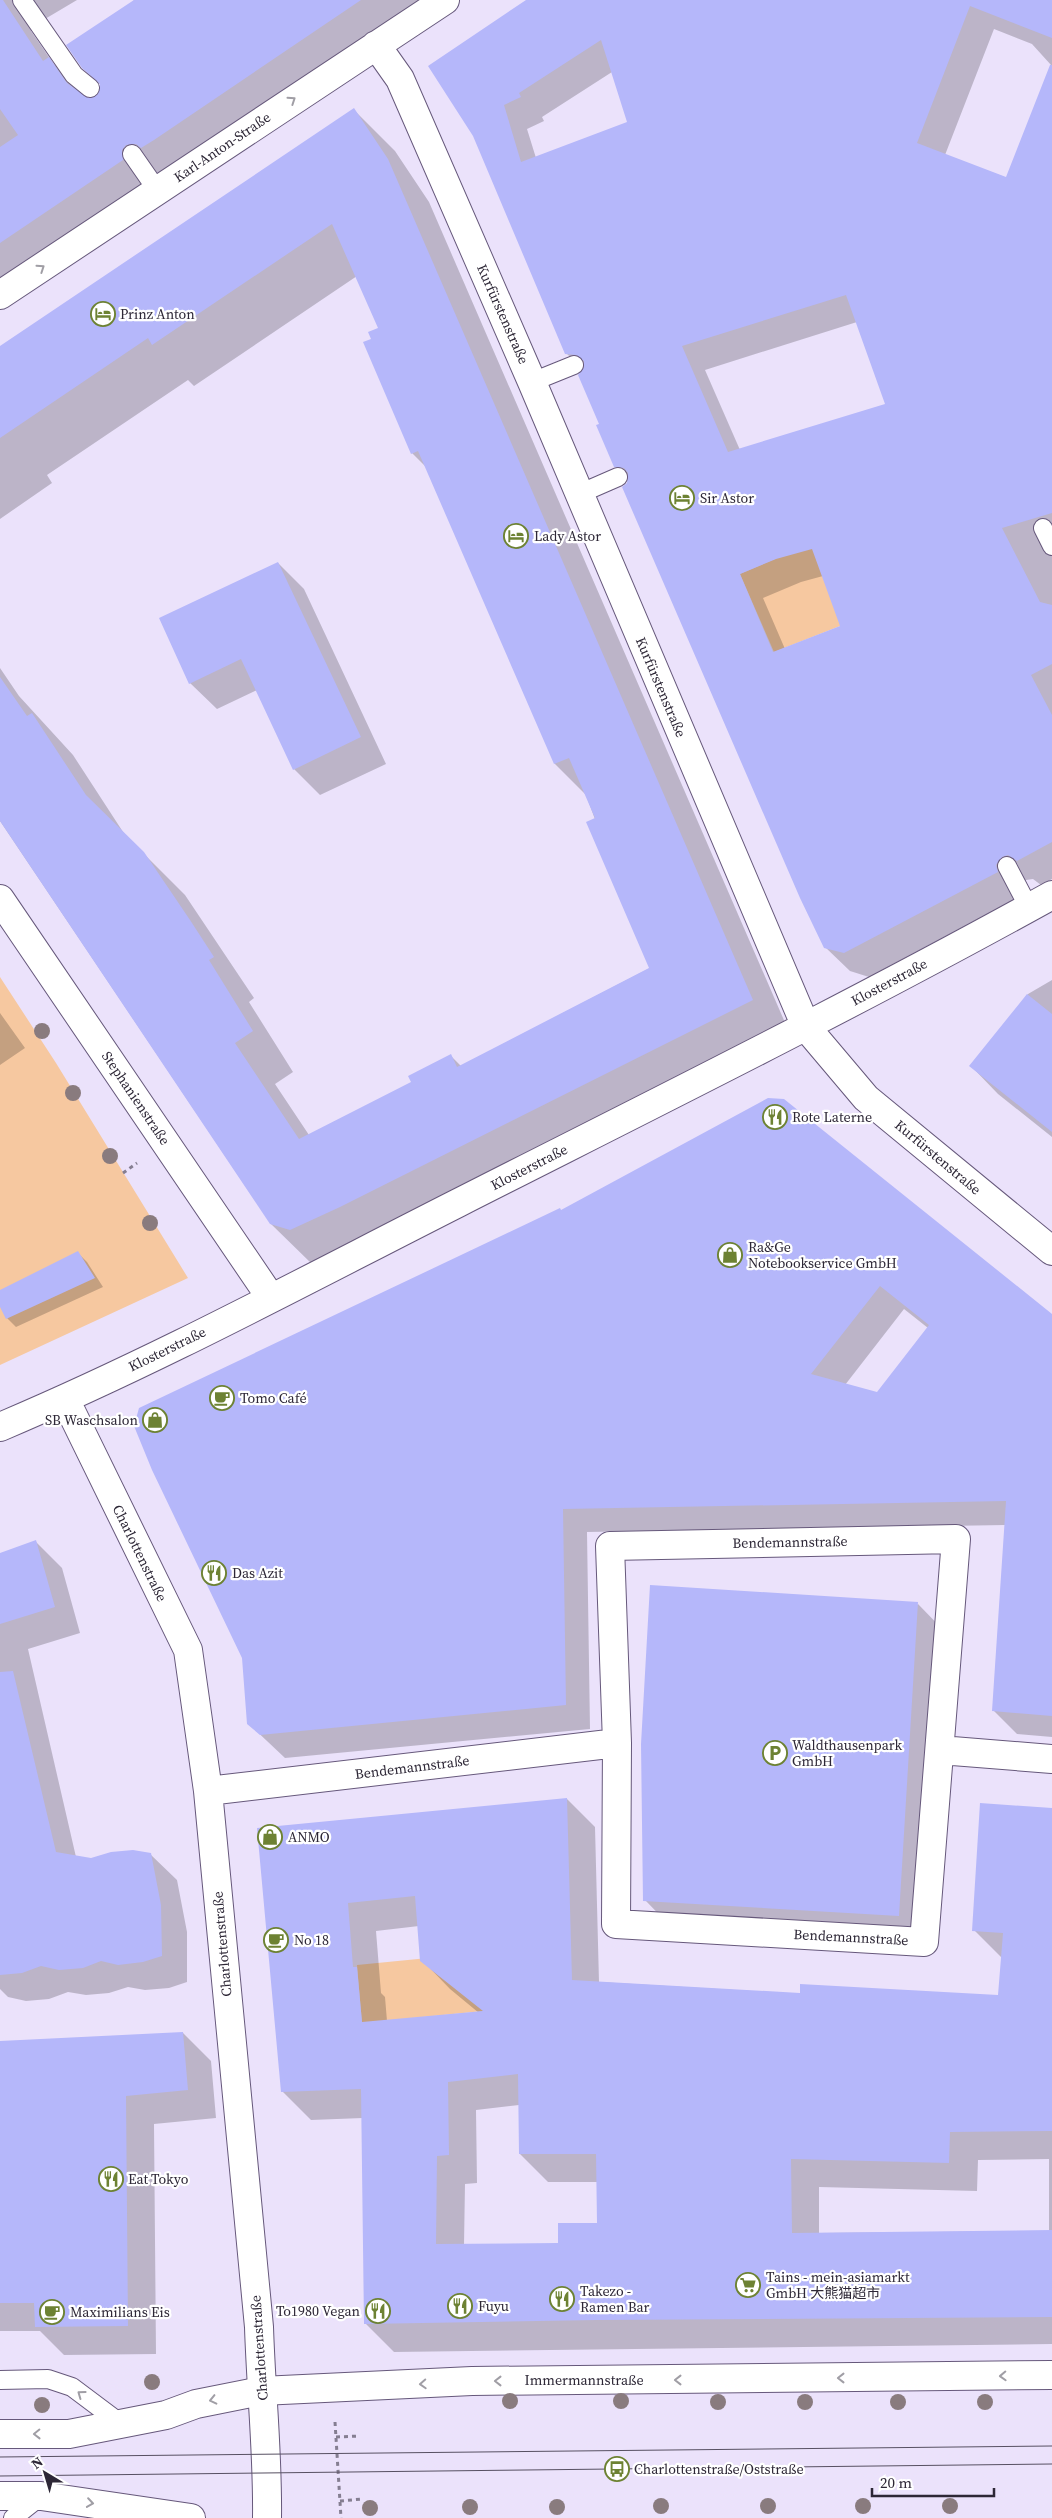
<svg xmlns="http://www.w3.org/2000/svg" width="1052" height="2518" font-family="'Source Serif 4','Noto Sans SC',serif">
<rect width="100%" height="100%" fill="#ebe2fb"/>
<!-- green -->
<path fill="#f6c8a0" d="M902 460 840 626 774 652 740 574 775 559Z
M0 977 56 1063 188 1278 0 1365Z
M499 1951 504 2009 362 2023 357 1965Z"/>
<!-- shadow -->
<path fill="#0003" fill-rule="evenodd" d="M0 0H77L45 19 31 31 53 63 84 98 95 99 102 91 101 85 83 67 134 0H433L165 172 155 173 151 188 0 289Z
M530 0H1052V879L1041 885 1033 879 1026 880 1020 890 1021 896 869 977 850 971 825 947 628 484V480L615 466 584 370 566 353 474 135ZM994 29 1032 44 1051 65 1007 178 945 155ZM612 72 629 123 536 158 527 129 544 121 542 117ZM857 322 887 405 740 450 705 370ZM823 576 842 627 785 649 763 598 801 582Z
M354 110 395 151 429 202 793 1041 313 1265 271 1224 0 821V668L19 696 73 755 125 835 185 895 254 998 249 1002 293 1072 275 1084 309 1135 413 1083 451 1056 461 1066 650 968 586 795 555 764 427 468 412 453 372 340 380 328 357 276 194 386 188 380 47 475 52 483 0 519V349Z
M278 563 304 589 386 764 320 795 294 769 257 690 217 709 190 683Z
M1052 980V1137L998 1094 971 1066 1028 994Z
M0 1013 25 1048 0 1065Z
M561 1211 1052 1315V1737L1017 1734 993 1710 1006 1525 587 1532 590 1729 285 1758 249 1724ZM904 1309 928 1328 877 1394 845 1385Z
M78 1253 87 1262 103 1287 16 1327 7 1318 0 1304V1292Z
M36 1542 62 1568 80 1633 28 1649 76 1857 92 1860 150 1854 177 1880 187 1932V1982L169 1988 145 1990 128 1987 109 1993 86 1995 68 1992 49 1999 26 2001 8 1997 0 1989V1554Z
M918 1604 950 1637 931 1948 677 1933 645 1900Z
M567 1799 595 1827 599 1982 801 1994 1000 1996 1003 1959 974 1930 1052 1809V2344L394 2352 365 2323 363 2118 311 2120 282 2091 259 1829ZM419 1926 422 1960 450 1989 479 2013 387 2021 385 1997 381 1993 376 1931ZM519 2105 520 2154 548 2182H597L598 2224 559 2245H464L465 2184 477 2183 476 2110ZM1049 2159V2231L819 2233V2187L977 2191 978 2160Z
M183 2033 211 2061 216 2118 154 2124 156 2354 64 2355 40 2331H0V2042Z"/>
<!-- building -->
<path fill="#b5b7fa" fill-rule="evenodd" d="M0 0H3L43 61 49 57 67 83 89 98 98 94 100 84 82 68 66 45 134 0H361L154 140 141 148 136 144 126 145 122 150 123 160 0 243V147L18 135 0 109Z
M526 0H1052V38L970 6 917 143 1006 177 1050 65H1052V513L1002 528 1040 602 1052 605V664L1031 675 1052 715V842L1017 861 1008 855 1002 857 996 865 998 872 844 953 824 948 800 898 622 487 627 483 628 473 624 468 614 467 596 425 599 424 578 375 584 367V361L576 355 565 354 473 136 428 66ZM601 40 627 122 521 162 504 105 521 97 519 93ZM846 295 885 404 728 452 682 346ZM812 549 840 626 773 652 740 574 776 559Z
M354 108 388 159 753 1000 340 1207 290 1230 270 1224 0 821V677L27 716 32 713 86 795 144 852 190 920 214 957 209 960 253 1031 235 1043 299 1139 411 1082 408 1076 451 1054 457 1067 649 968 586 822 595 818 569 758 554 764 418 451 411 454 363 342 371 339 368 332 378 328 332 224 152 345 148 338 0 438V346Z
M278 562 361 737 293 770 241 659 189 684 159 618Z
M1027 994 1052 1014V1132L969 1066Z
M768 1098 784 1099 1052 1314V1716L992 1711 1006 1501 563 1509 566 1705 260 1735 247 1724 242 1658 152 1470 134 1426 139 1408 560 1208 561 1210ZM880 1286 929 1325 877 1392 811 1374Z
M78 1251 95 1278 6 1319 0 1307V1290Z
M36 1540 55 1607 0 1624V1553Z
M650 1585 918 1602 899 1916 643 1901 641 1744Z
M13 1671 56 1852 91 1858 111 1852 133 1850 151 1853 161 1905 162 1956 143 1962 118 1965 101 1961 83 1968 59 1970 41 1966 22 1973 0 1975V1672Z
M567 1798 572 1980 800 1993V1984L998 1995 1003 1933 972 1931 980 1803 1052 1808V2131L950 2132 949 2163 791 2159 792 2233 1052 2230V2317L597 2320 364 2324 361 2089 281 2092 257 1828ZM415 1896 420 1961 483 2011 362 2022 357 1967H353L348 1903ZM518 2074 519 2154H596L597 2223H558V2243L436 2244 437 2156 449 2155 448 2082Z
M183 2032 188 2090 126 2096 128 2326 35 2327 34 2303H0V2041Z"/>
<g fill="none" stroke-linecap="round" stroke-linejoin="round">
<defs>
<path id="service" d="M22 0 74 75 90 88
M132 154 157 190
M532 382 574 365
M579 494 618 477
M1043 528 1052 546
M1007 866 1029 908
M0 2380 48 2379 72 2387 120 2423
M13 2518 41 2496"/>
<path id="minor" d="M376 45 400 79 532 382 806 1027 866 1098 1052 1251
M0 295 445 0
M0 899 271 1298
M65 1399 188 1650 208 1791 259 2327C261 2391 268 2454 267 2518
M0 1427C156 1361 306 1280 458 1203 657 1102 857 1003 1052 895
M956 1539 924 1942 616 1924 617 1743 610 1546Z
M940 1750 1052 1759
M208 1791 617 1743"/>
<path id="tertiary" d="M0 2434H69L166 2415 196 2404 261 2391 472 2381 1052 2375
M0 2496H41L191 2518"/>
</defs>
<!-- service casing -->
<use href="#service" stroke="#66587b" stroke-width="20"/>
<!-- minor casing -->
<use href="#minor" stroke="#66587b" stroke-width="30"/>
<!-- tertiary casing -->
<use href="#tertiary" stroke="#66587b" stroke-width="30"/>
<!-- path -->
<path stroke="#857e91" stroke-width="3" stroke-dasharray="4 4" stroke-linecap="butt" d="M123 1173 137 1163
M335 2422 341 2518
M336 2437 359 2436
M340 2501 363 2499"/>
<!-- service -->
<use href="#service" stroke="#fff" stroke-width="18"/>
<!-- minor -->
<use href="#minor" stroke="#fff" stroke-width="28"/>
<!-- tertiary -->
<use href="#tertiary" stroke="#fff" stroke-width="28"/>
<!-- tram -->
<path stroke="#575062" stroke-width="1" d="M0 2457 1052 2446
M0 2476 1052 2464"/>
</g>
<!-- trees -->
<g fill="#897b7e">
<circle cx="42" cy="1031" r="8"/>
<circle cx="73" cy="1093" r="8"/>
<circle cx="110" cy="1156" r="8"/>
<circle cx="150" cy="1223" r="8"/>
<circle cx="152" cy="2382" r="8"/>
<circle cx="510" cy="2401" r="8"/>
<circle cx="621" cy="2401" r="8"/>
<circle cx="718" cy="2402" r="8"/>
<circle cx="805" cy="2402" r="8"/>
<circle cx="898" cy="2402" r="8"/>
<circle cx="985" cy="2402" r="8"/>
<circle cx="42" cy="2405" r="8"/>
<circle cx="661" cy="2506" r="8"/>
<circle cx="768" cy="2506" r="8"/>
<circle cx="863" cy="2506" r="8"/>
<circle cx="950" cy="2506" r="8"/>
<circle cx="470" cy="2507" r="8"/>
<circle cx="557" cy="2507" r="8"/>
<circle cx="370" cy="2508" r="8"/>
</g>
<!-- one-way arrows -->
<defs><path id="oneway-chevron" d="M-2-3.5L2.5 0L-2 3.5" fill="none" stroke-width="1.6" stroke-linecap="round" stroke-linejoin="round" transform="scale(1.25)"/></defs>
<g stroke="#a09ea5">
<use href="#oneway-chevron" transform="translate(292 100) rotate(-34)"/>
<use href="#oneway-chevron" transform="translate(41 268) rotate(-34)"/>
<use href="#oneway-chevron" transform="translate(1003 2376) rotate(178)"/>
<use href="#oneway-chevron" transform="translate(841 2378) rotate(180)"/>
<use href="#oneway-chevron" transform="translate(678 2380) rotate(180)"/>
<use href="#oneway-chevron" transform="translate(498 2381) rotate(180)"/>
<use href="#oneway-chevron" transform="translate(423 2384) rotate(177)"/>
<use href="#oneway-chevron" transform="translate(81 2394) rotate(-144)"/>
<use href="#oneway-chevron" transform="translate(213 2400) rotate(167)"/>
<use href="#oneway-chevron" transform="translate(37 2434) rotate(179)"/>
<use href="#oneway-chevron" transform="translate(90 2503) rotate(8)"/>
</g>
<!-- icons -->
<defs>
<symbol id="hotel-ring" viewBox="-11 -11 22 22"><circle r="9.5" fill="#fff" stroke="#6d8233" stroke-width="1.5"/><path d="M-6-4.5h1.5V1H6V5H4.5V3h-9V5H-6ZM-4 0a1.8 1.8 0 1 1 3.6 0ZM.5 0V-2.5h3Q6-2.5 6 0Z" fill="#6d8233"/></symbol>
<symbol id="restaurant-ring" viewBox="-11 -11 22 22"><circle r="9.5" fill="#fff" stroke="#6d8233" stroke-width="1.5"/><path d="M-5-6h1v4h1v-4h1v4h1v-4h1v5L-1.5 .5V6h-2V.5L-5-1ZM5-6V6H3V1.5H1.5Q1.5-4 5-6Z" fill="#6d8233"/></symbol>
<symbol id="shop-ring" viewBox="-11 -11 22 22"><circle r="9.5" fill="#fff" stroke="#6d8233" stroke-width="1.5"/><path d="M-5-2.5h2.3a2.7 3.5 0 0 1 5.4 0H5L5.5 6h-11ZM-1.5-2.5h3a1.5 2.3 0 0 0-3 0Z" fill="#6d8233"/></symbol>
<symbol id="cafe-ring" viewBox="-11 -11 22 22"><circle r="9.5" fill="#fff" stroke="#6d8233" stroke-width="1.5"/><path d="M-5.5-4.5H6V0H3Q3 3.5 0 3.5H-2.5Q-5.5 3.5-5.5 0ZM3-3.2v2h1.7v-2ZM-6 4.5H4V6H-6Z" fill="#6d8233"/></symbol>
<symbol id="parking-ring" viewBox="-11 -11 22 22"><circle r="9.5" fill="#fff" stroke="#6d8233" stroke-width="1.5"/><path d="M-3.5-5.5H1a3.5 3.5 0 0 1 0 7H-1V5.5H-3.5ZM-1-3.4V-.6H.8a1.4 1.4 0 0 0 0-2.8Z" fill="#6d8233"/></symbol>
<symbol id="supermarket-ring" viewBox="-11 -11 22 22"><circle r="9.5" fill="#fff" stroke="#6d8233" stroke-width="1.5"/><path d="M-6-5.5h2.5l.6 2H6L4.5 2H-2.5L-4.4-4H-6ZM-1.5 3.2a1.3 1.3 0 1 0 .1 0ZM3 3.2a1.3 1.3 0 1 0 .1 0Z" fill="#6d8233"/></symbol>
<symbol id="bus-ring" viewBox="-11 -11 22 22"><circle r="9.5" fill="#fff" stroke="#6d8233" stroke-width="1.5"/><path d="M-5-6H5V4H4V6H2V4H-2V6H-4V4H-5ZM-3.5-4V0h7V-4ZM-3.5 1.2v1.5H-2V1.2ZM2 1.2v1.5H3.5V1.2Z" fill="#6d8233"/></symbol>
</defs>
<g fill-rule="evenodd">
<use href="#hotel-ring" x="89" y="300" width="28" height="28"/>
<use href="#hotel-ring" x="668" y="484" width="28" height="28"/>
<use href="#hotel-ring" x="502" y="522" width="28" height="28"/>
<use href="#restaurant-ring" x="761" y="1103" width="28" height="28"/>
<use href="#shop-ring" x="716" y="1241" width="28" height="28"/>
<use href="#cafe-ring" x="208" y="1384" width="28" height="28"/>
<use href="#shop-ring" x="141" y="1406" width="28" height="28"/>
<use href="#restaurant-ring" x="200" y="1559" width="28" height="28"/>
<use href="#parking-ring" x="761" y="1739" width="28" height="28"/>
<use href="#shop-ring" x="256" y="1823" width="28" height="28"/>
<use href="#cafe-ring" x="262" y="1926" width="28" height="28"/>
<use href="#restaurant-ring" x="97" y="2165" width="28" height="28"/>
<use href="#supermarket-ring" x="734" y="2271" width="28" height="28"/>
<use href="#restaurant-ring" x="548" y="2285" width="28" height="28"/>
<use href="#restaurant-ring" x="446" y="2292" width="28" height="28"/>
<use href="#restaurant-ring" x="364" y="2297" width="28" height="28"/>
<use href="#cafe-ring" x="38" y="2298" width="28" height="28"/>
<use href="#bus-ring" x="603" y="2455" width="28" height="28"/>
</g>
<g text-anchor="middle" stroke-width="4.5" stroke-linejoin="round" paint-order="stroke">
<!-- street labels -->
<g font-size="14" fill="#2d2736" stroke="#fff">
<text transform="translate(222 147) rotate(-34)" y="5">Karl-Anton-Straße</text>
<text transform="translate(503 314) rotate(66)" y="5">Kurfürstenstraße</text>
<text transform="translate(661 687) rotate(67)" y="5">Kurfürstenstraße</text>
<text transform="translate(889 982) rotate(-28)" y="5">Klosterstraße</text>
<text transform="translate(136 1098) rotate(56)" y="5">Stephanienstraße</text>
<text transform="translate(938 1157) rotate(40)" y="5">Kurfürstenstraße</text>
<text transform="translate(529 1167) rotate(-27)" y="5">Klosterstraße</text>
<text transform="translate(167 1349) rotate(-26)" y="5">Klosterstraße</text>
<text transform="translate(790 1542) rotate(-1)" y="5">Bendemannstraße</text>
<text transform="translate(140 1553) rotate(64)" y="5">Charlottenstraße</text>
<text transform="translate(412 1767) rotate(-7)" y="5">Bendemannstraße</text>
<text transform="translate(851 1937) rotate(3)" y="5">Bendemannstraße</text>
<text transform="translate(222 1944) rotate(-95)" y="5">Charlottenstraße</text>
<text transform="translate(259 2348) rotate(-94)" y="5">Charlottenstraße</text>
<text x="584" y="2385">Immermannstraße</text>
</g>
<!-- poi labels -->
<g font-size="14" fill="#2d2736" stroke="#fff" text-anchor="start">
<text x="120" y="319">Prinz Anton</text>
<text x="700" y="503">Sir Astor</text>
<text x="534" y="541">Lady Astor</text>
<text x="792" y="1122">Rote Laterne</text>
<text x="748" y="1252">Ra&amp;Ge<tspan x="748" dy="16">Notebookservice GmbH</tspan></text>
<text x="240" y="1403">Tomo Café</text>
<text x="138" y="1425" text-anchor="end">SB Waschsalon</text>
<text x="232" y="1578">Das Azit</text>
<text x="792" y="1750">Waldthausenpark<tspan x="792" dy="16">GmbH</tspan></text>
<text x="288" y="1842">ANMO</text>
<text x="294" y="1945">No 18</text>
<text x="128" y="2184">Eat Tokyo</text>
<text x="766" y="2282">Tains - mein-asiamarkt<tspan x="766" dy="16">GmbH 大熊猫超市</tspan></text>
<text x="580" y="2296">Takezo -<tspan x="580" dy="16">Ramen Bar</tspan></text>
<text x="478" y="2311">Fuyu</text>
<text x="360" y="2316" text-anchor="end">To1980 Vegan</text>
<text x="70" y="2317">Maximilians Eis</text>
<text x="634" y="2474">Charlottenstraße/Oststraße</text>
</g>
</g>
<!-- north arrow -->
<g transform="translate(45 2473) rotate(322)" stroke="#ffffff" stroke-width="4" paint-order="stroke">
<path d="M0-4L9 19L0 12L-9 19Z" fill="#2d2736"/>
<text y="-8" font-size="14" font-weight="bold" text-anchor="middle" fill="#2d2736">N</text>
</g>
<!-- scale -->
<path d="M872 2488v8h122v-8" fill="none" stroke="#2d2736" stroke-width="2.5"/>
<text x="880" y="2488" font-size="15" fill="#2d2736" stroke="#ffffff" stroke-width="4" paint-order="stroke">20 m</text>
</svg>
